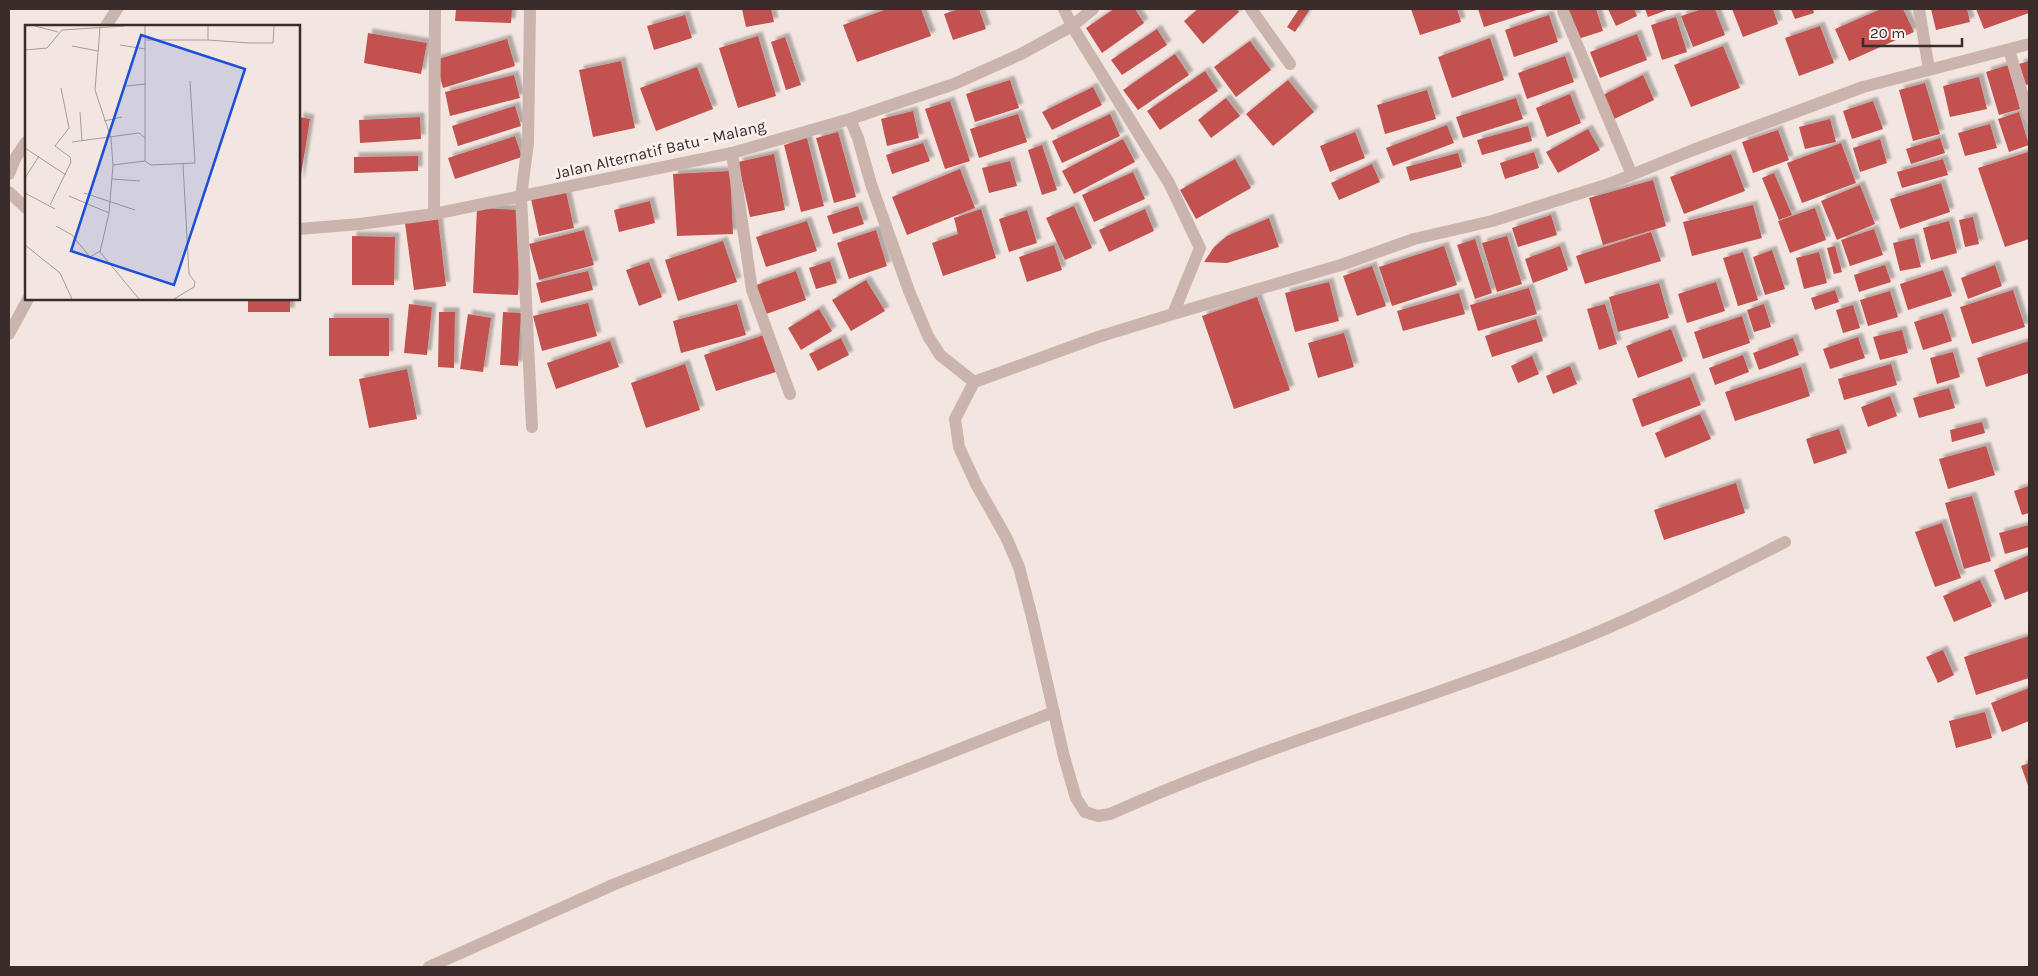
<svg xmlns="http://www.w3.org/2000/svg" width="2038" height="976" font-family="Karla,sans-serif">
<defs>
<filter id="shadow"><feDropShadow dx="4.5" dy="-4.5" stdDeviation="1" flood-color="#0004"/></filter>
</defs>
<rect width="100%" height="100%" fill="#f3e6e1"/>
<!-- building -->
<path fill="#c25150" filter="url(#shadow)" d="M456 9H512L511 23 455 21Z
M742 9H771L774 22 746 27Z
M887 9H921L931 36 857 62 843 25Z
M959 9H979L986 29 953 40 944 14Z
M1114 9H1135L1144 23 1102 53 1086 28Z
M1198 9H1236L1239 12 1203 44 1184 21Z
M1299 9H1310L1295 32 1287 27Z
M1411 9H1457L1461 22 1420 35Z
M1478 9H1540L1484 27Z
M1568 9H1596L1603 31 1578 39Z
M1608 9H1634L1637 16 1616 26Z
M1645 9H1670L1648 17Z
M1702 9H1715L1725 35 1693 47 1681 16Z
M1732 9H1773L1778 24 1743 37Z
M1791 9H1813L1814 13 1795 19Z
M1881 9H1903L1914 32 1849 61 1835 29Z
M1931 9H1967L1970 22 1936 30Z
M1976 9H2029V13L1984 29Z
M685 15 692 38 654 50 647 26Z
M1549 15 1558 42 1514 57 1505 30Z
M1676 17 1687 52 1662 60 1651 25Z
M1820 26 1834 63 1799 76 1785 38Z
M1157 29 1167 45 1122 75 1111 60Z
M368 33 427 43 421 74 364 63Z
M1637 34 1647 60 1600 78 1590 52Z
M758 36 776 96 738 108 719 48Z
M785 37 801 85 786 90 771 42Z
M1490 38 1504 80 1452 98 1438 57Z
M507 39 515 66 443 88 435 60Z
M1250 41 1271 70 1236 97 1214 67Z
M1723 46 1740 88 1691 107 1674 65Z
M1175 54 1189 75 1138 110 1123 90Z
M1565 56 1574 82 1527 99 1518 73Z
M621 61 635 128 593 137 579 70Z
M2029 61V84L2026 85 2019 64Z
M2008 65 2020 109 1999 115 1986 72Z
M697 67 713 109 656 131 640 88Z
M1205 71 1218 91 1160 130 1147 111Z
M514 75 520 98 450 116 445 92Z
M1643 75 1654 100 1612 120 1601 96Z
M1979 77 1987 109 1950 117 1943 86Z
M1010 80 1019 108 975 122 966 94Z
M1288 80 1314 112 1273 146 1246 114Z
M1925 83 1940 134 1913 141 1899 90Z
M1093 87 1102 105 1052 130 1042 112Z
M1427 90 1436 119 1385 134 1377 105Z
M1570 94 1581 123 1547 137 1536 108Z
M1226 98 1240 116 1211 138 1198 120Z
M1516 98 1523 119 1463 138 1456 117Z
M950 101 970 161 945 169 925 109Z
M1873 101 1883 129 1852 139 1843 111Z
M515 106 521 126 458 146 452 126Z
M913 111 919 138 887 146 881 119Z
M2019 112 2029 145 2009 152 1998 119Z
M1018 114 1027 142 979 158 970 129Z
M1110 114 1120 136 1062 163 1052 141Z
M299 117 310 119 300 181H299Z
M420 117 421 139 360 143 359 120Z
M1830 119 1836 142 1805 149 1799 127Z
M1990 124 1997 148 1965 156 1958 133Z
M1447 125 1454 143 1393 166 1386 148Z
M1528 126 1532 141 1482 155 1477 140Z
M1588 129 1600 150 1558 173 1546 152Z
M1778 130 1789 160 1753 173 1742 142Z
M838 132 856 197 834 203 816 138Z
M1355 132 1365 158 1330 172 1320 146Z
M515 136 522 157 455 179 448 158Z
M807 138 824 206 801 212 784 145Z
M1940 138 1945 153 1911 164 1906 149Z
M1123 139 1135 162 1074 194 1062 171Z
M1880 139 1887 163 1860 172 1853 148Z
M923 143 930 161 892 174 886 155Z
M1841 143 1856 183 1802 203 1787 163Z
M1042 145 1057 190 1042 195 1028 150Z
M1534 152 1539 168 1505 179 1500 163Z
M2028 152 2029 239 2005 247 1978 168Z
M1458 153 1462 167 1410 181 1406 167Z
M774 154 785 210 750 217 738 162Z
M1731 154 1745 191 1684 214 1670 177Z
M418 156V171L354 173V157Z
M1235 159 1251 188 1196 219 1180 190Z
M1943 159 1948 175 1902 188 1897 172Z
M1010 161 1017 186 989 193 982 168Z
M1372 164 1380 182 1339 200 1331 183Z
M960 169 975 208 907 235 892 197Z
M730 171 733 234 677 236 673 174Z
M1133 172 1145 199 1094 222 1082 195Z
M1774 173 1792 215 1779 220 1762 178Z
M1653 180 1666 226 1603 245 1589 198Z
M1941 183 1950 212 1900 229 1890 199Z
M1860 185 1875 224 1837 240 1821 201Z
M566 192 574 228 539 236 531 199Z
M650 201 655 223 619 232 614 210Z
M1753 205 1762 238 1692 256 1683 222Z
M858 206 864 224 833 234 827 216Z
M1074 206 1092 248 1065 260 1046 218Z
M477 208 521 210 518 295 473 293Z
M1815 208 1826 240 1790 253 1778 221Z
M981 209 996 258 943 276 932 243 958 234 954 218Z
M1145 209 1154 231 1109 252 1099 230Z
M1027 210 1037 243 1009 252 999 219Z
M1551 215 1557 235 1518 247 1512 228Z
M1973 217 1979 244 1965 247 1959 220Z
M1269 218 1279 247 1227 263 1204 262 1214 247 1227 236Z
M438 219 446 286 414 290 405 223Z
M807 221 817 251 766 267 756 237Z
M1949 221 1957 253 1931 260 1923 228Z
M1874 229 1883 255 1850 266 1841 240Z
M584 230 594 265 539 280 529 244Z
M876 230 887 266 849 279 837 243Z
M1651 232 1661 261 1585 284 1576 256Z
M352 236 395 237 394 285H352Z
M1507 236 1522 284 1497 292 1482 243Z
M1914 238 1921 267 1900 271 1893 243Z
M1475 239 1492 293 1475 299 1457 245Z
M723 241 737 282 678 301 665 260Z
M1054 245 1062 270 1027 282 1019 257Z
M1444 246 1457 285 1392 306 1379 267Z
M1560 246 1568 270 1533 283 1525 259Z
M1835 246 1842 272 1834 274 1827 248Z
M1772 250 1785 289 1765 295 1753 257Z
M1743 252 1758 300 1738 306 1723 258Z
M1819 252 1827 283 1804 289 1796 258Z
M830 261 837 283 816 289 809 268Z
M649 262 662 297 639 306 626 270Z
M1885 265 1891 282 1859 292 1854 275Z
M1995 265 2002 286 1968 299 1961 278Z
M1372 266 1386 306 1357 316 1343 276Z
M1943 270 1952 296 1908 310 1900 284Z
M588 271 593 290 541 303 536 283Z
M796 271 806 300 766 314 756 285Z
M866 280 885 311 851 331 832 300Z
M1329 282 1339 321 1295 332 1285 293Z
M1716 282 1725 311 1687 323 1678 294Z
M1659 283 1669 318 1618 332 1609 297Z
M1529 288 1537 314 1478 331 1470 305Z
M1835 290 1839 302 1815 310 1811 298Z
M2013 290 2025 327 1972 344 1960 307Z
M1890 291 1898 317 1868 326 1860 300Z
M1459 293 1465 314 1403 331 1397 311Z
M1257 297 1290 390 1234 409 1202 316Z
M248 299H290V312H248Z
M588 303 597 336 542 351 533 316Z
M409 304 432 307 427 355 404 353Z
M737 304 746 335 681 353 673 321Z
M1605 304 1617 344 1599 350 1587 309Z
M1764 304 1771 327 1754 332 1747 310Z
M1853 305 1860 328 1843 333 1836 310Z
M819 309 832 331 801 350 788 328Z
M439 312H455L454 368 438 367Z
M503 312 521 313 518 366 500 365Z
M1943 313 1952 341 1923 350 1914 322Z
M468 314 491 318 483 372 460 369Z
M1742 316 1750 343 1703 359 1694 332Z
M329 318H389V356H329Z
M1536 319 1543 341 1492 357 1485 336Z
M1671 329 1683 361 1638 378 1626 346Z
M1902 330 1908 353 1880 360 1873 337Z
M1344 333 1354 367 1318 378 1308 343Z
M764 335 776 372 716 391 704 355Z
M1858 337 1865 358 1830 369 1823 349Z
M841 338 849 355 818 371 809 354Z
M1793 338 1799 355 1759 370 1753 353Z
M610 341 619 367 556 389 547 363Z
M2029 341V373L1986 387 1977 358Z
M1953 352 1960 377 1937 384 1930 358Z
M1743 355 1749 372 1715 385 1709 368Z
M1532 356 1539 374 1518 383 1511 366Z
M685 364 700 410 646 428 631 383Z
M1891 364 1897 385 1844 400 1838 379Z
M1570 366 1577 384 1553 394 1546 376Z
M1801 367 1810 396 1735 421 1725 392Z
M407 369 417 419 369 428 359 379Z
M1690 377 1701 405 1642 427 1632 399Z
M1949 388 1955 408 1919 418 1913 398Z
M1890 396 1897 416 1868 427 1861 407Z
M1700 414 1711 439 1665 458 1655 433Z
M1982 422 1985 433 1952 442 1950 430Z
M1839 429 1847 453 1814 464 1806 439Z
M1986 446 1995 475 1948 489 1939 459Z
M1736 483 1745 513 1664 540 1654 510Z
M2029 486V513L2022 515 2014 491Z
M1972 496 1991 561 1964 569 1945 503Z
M1942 523 1961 578 1935 587 1915 532Z
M2029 525V547L2005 554 1999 533Z
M2029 555V591L2005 600 1994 570Z
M1980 580 1992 606 1954 622 1943 596Z
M2029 636V678L1976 695 1964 657Z
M1943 650 1954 675 1938 683 1926 657Z
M2029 688V721L2002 732 1991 703Z
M1985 712 1992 738 1956 748 1949 721Z
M2029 763V788L2021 766Z"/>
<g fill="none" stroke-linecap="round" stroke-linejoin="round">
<!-- minor -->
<path stroke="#cbb4ad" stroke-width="12" d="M530 9 528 143 521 197 532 427
M1064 9 1072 26 1169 183 1200 248 1173 314
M1251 9 1290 64
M1919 9 1929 70
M1563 11 1632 175
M106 26 117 9
M2009 50 2029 116
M850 119 858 138 871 184 909 291 928 336 940 355 974 382 1098 337 1173 314 1341 265 1414 239 1492 221 1609 184 1693 150 1863 87 2029 44
M732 153 752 290 790 394
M9 174 16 157 26 142
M9 192 26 208
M434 214 435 9
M299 229 360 224 434 214 732 153 850 119 954 84 1021 54 1072 26 1093 9
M9 334 28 299
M974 382 955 419 959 447 976 484 1006 537 1019 567 1032 617 1064 757 1076 798 1085 812 1098 816 1110 814C1255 749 1408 706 1556 649 1635 619 1710 580 1785 542
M429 967 615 884 1054 712"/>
</g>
<g text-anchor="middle" stroke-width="5" stroke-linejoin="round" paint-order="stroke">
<!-- street labels -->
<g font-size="16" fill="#392c2b" stroke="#faf1ee">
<text transform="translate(660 149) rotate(-13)" y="6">Jalan Alternatif Batu - Malang</text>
</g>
</g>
<!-- overview -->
<g transform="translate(25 25)">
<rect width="275" height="275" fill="#f3e6e1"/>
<path fill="none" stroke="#a99c98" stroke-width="1" d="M10 1 33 7M183 1V15L224 18H248L249 1M75 3 70 65 86 113 88 140 84 188 75 227 114 274M121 15H183M95 20 120 24M47 21 73 26M0 25 22 23 37 5 99 1M101 61 121 59M55 87 57 116M79 96 97 92M47 117 114 108 120 113M0 123 41 150M120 136 126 140 170 138 165 56M88 140 120 136V1M0 153 14 131M87 154 115 156M0 168 30 184M59 168 110 185M44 171 84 188M25 180 46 137 45 132 30 121 44 103 36 63M31 201 47 210 65 232 75 226M0 220 35 248 47 274M149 274 169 262 170 257 164 249 158 139"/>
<path fill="#1d4ed8" fill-opacity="0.15" stroke="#1d4ed8" stroke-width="2.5" d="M116 10 220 44 149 260 46 226Z"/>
<rect width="275" height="275" fill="none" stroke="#392c2b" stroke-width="2.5"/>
</g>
<!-- border -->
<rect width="2038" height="976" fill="none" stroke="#392c2b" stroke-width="20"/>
<!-- scale -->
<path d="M1863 38v8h99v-8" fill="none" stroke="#392c2b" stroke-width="2.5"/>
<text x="1870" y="38" font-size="15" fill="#392c2b" stroke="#faf1ee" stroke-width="4" paint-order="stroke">20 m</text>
</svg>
